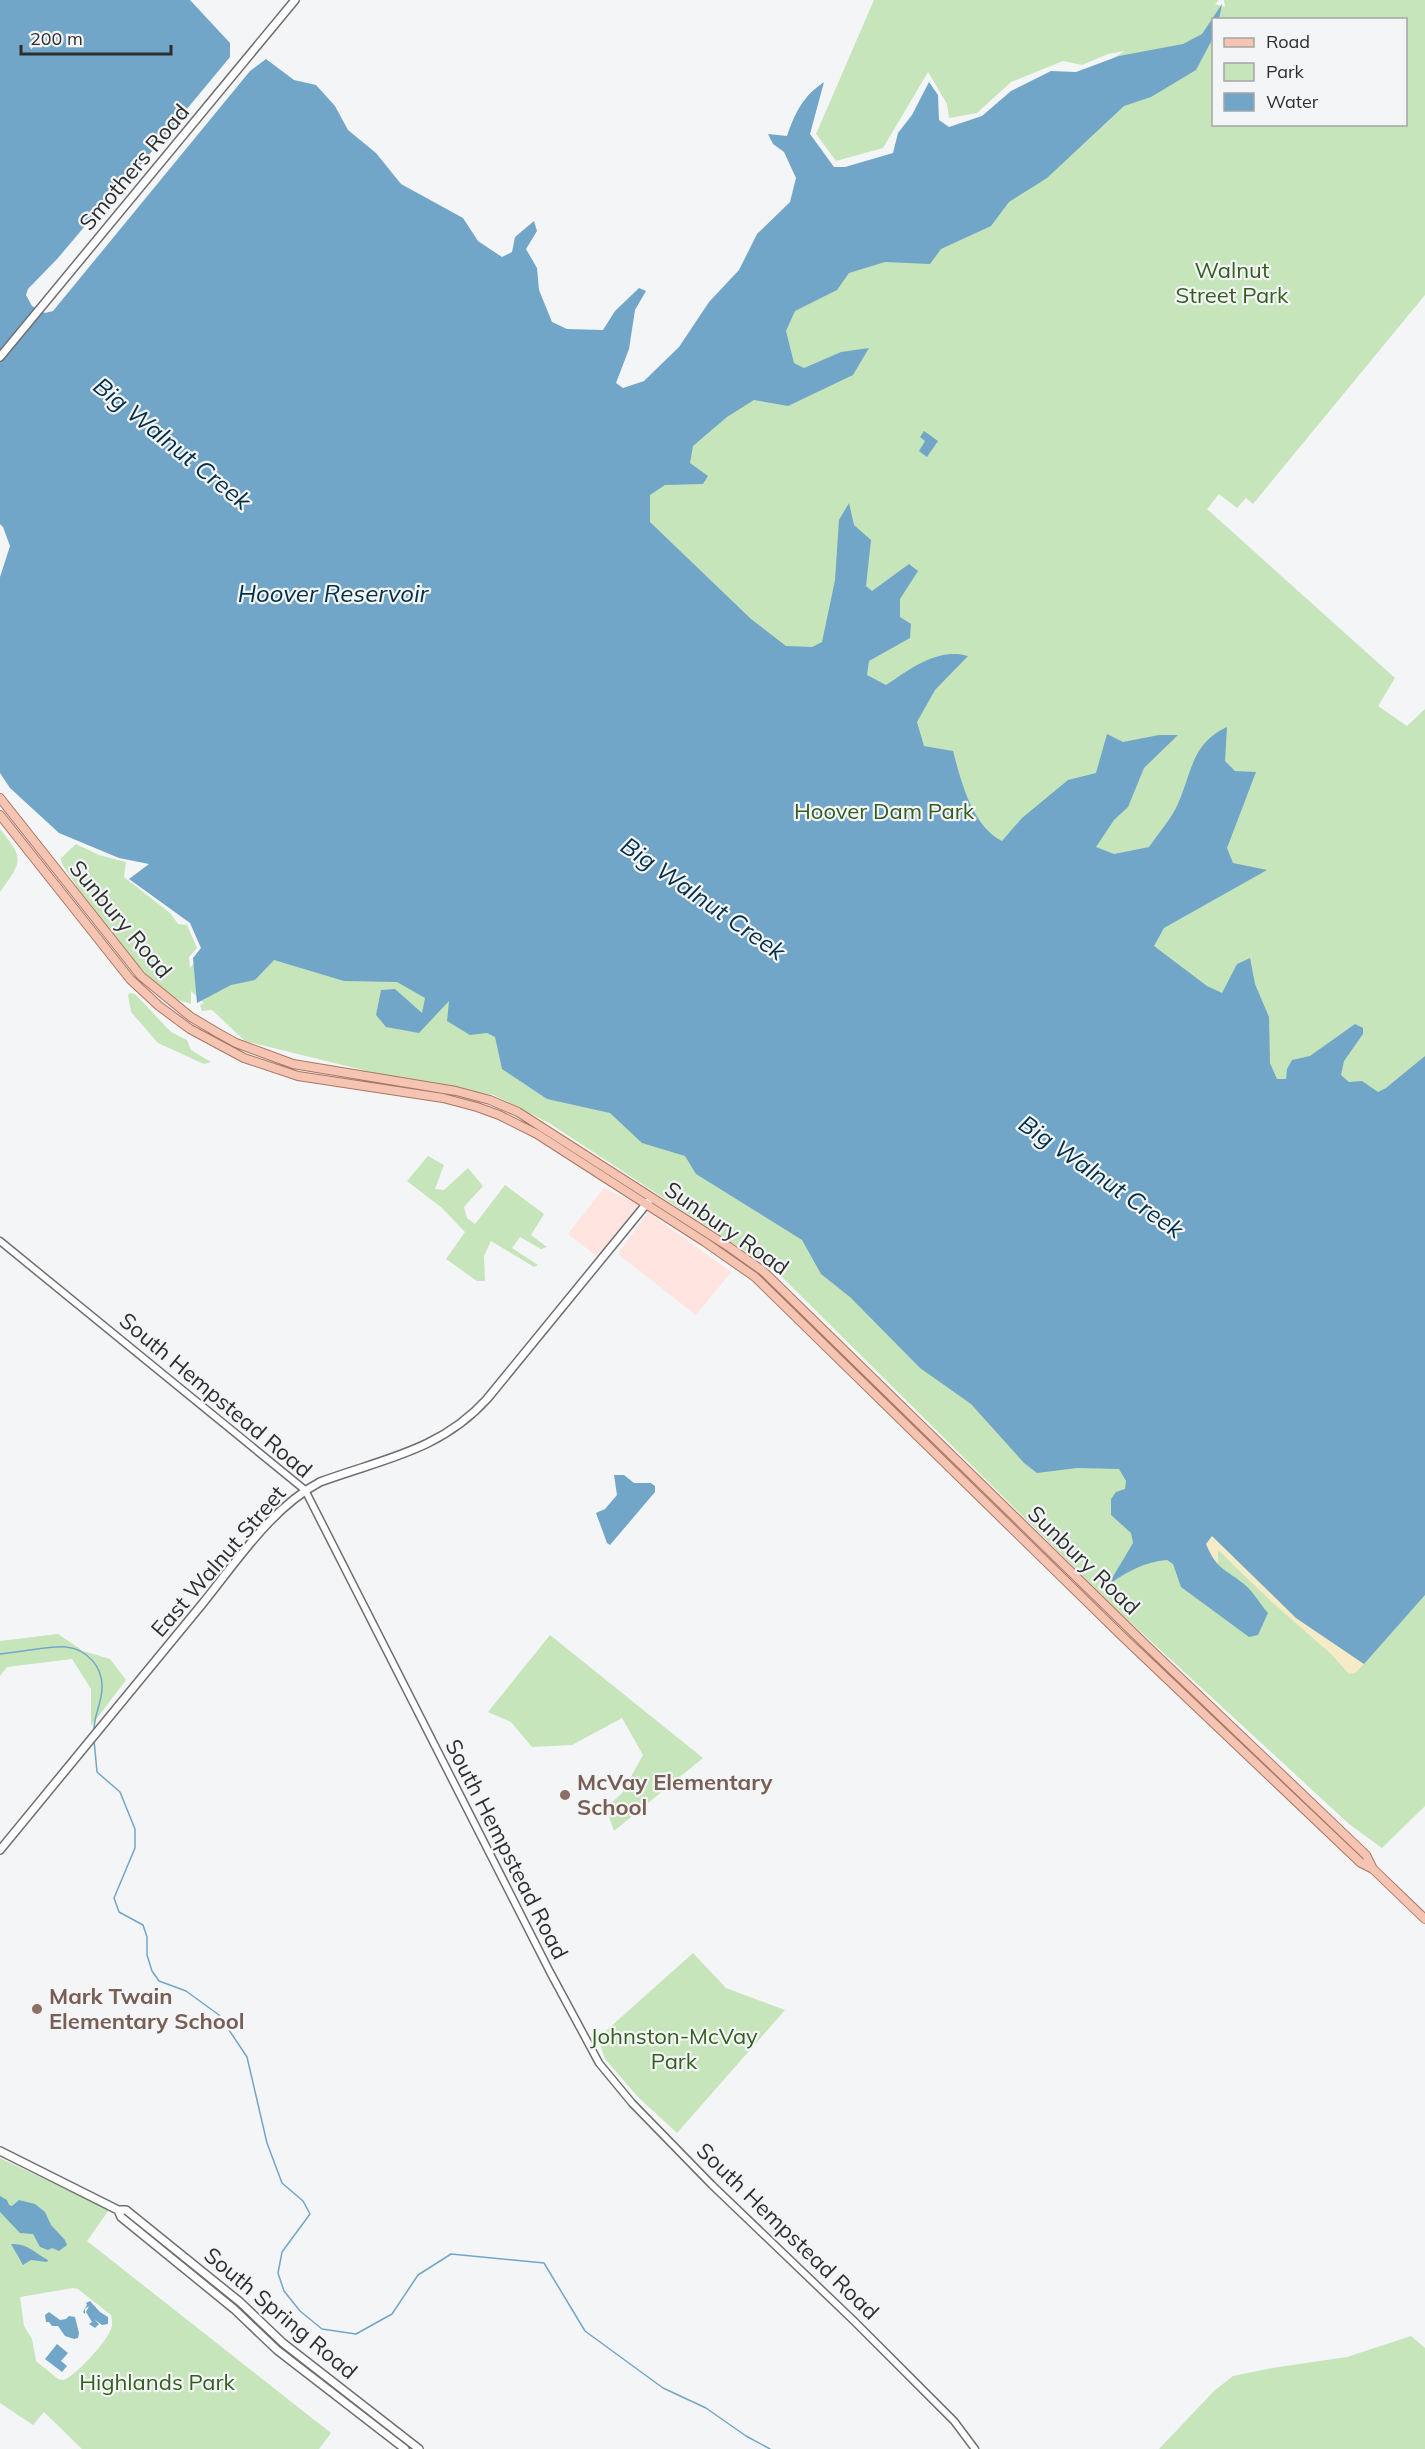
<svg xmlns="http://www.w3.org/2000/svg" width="1425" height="2449" font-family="Mulish,sans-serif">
<rect width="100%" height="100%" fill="#f4f5f7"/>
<!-- commercial -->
<path fill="#ffe4e0" d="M604 1188 639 1205 598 1257 568 1234Z
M648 1212 731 1272 696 1315 618 1254Z"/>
<!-- green -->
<path fill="#c6e5bb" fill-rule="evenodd" d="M874 0H1219L1215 4 1225 7 1224 0H1425V295L1253 504 1246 498 1237 508 1219 494 1207 509 1395 678 1378 706 1407 726 1425 709V1806L1382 1848 1349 1824 1116 1609 778 1273 549 1123 494 1095 379 1074 245 1041 212 1010 202 1011 200 1005 204 1003 191 991V1004L169 997 135 962 86 900 62 864 61 858 76 844 99 855 126 862 124 877 170 913 178 924 187 925 197 948 189 957 190 968 633 416 822 228 1125 51 1108 54 1082 65 1063 61 1011 82 977 113 949 118 947 104 928 72 883 148 836 161 816 134ZM1214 20H1406V124H1214Z
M0 829C24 859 23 860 0 892Z
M130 993 135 994 171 1032 187 1040 191 1050 211 1062 204 1064 158 1043 131 1012 128 995Z
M428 1156 444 1165 435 1189 444 1190 468 1168 483 1186 464 1207 467 1218 475 1224 505 1185 544 1214 531 1235 547 1247 541 1249 520 1237 512 1248 538 1265 534 1267 491 1241 484 1256 485 1281H477L446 1259 465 1232 442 1208 407 1181Z
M58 1634 83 1651 110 1659 126 1680 91 1726V1689L72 1659 7 1667 0 1676V1641Z
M550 1635 703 1758 614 1831 606 1808 622 1793 643 1755 622 1718 572 1745 532 1747 511 1722 488 1712Z
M693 1953 726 1988 785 2010 677 2133 638 2097 605 2059 598 2038Z
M0 2158 109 2210 87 2241 331 2433 319 2449H82L44 2412 33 2425 0 2403ZM73 2288 78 2289 111 2315C112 2320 113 2324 111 2329 108 2340 74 2378 63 2380L58 2379 36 2361 32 2339 24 2326 20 2297Z
M1411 2336 1425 2348V2449H1159L1214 2391 1233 2376 1272 2368 1347 2357Z"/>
<!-- sand -->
<path fill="#f5ebc6" d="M1212 1536 1296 1618 1364 1664 1355 1673 1349 1674 1331 1654 1273 1603 1218 1550V1566L1212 1558 1205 1544Z"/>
<!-- water -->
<path fill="#72a6c8" d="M0 0H190L230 43V57L133 174 128 175 58 258 28 289 26 295 32 306 45 313 53 311 250 71 266 59 294 80 316 85 335 106 348 130 376 153 401 184 463 218 478 241 502 257 512 252 515 237 534 221 537 231 526 249 537 268 539 290 552 322 567 329 603 330 615 311 639 288 646 291 635 310 629 349 616 383 623 388 644 381 679 347 709 302 739 270 757 234 790 202 796 178 784 152 773 144 768 134 787 136C795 113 803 96 824 82L810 134 834 167H845L893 153 898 133 912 115 929 82 938 95 939 120 949 127 982 116 1011 91 1051 71 1076 72 1119 56 1183 44 1202 34 1222 4 1219 19 1214 20 1213 38 1196 70 1151 97 1124 106 1047 178 1009 202 991 226 941 249 930 264 885 262 849 273 837 290 795 311 786 331 794 363 804 368 841 352 869 348 853 375 788 406 754 400 727 417 693 446 690 463 708 476 703 484 665 485 650 495V522L751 619 786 646 812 647 822 642 835 580 839 520 849 503 854 525 871 540 866 586 872 591 909 564 918 571 900 599V617L911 624 910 638 869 661 867 675 886 685C910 669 938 647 968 656L935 690 917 722 924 746 953 751C961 781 972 826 1002 841L1022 818 1068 780 1096 773 1107 734 1123 742 1159 735H1178L1144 768 1128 807 1114 820 1096 847 1114 854 1149 847C1158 834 1169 821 1176 808 1192 775 1190 744 1227 727L1225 761 1235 771 1256 772 1227 848 1233 863 1267 870 1164 928 1154 946 1207 986 1222 993 1237 964 1250 958 1255 984 1269 1017 1270 1063 1277 1079H1286L1287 1069 1292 1060 1310 1056 1355 1024 1363 1028V1034L1344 1061 1341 1075 1349 1082 1362 1081 1378 1092 1386 1088 1425 1056V1595L1364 1664 1296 1618 1212 1536 1206 1544C1217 1570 1224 1568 1244 1584 1253 1591 1260 1604 1268 1613L1258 1635 1249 1637 1181 1587 1173 1564 1167 1560C1144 1562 1126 1572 1108 1585L1133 1543 1131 1533 1111 1515V1499L1116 1492 1125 1489 1126 1481 1119 1469 1077 1468 1037 1473 1024 1463 971 1404 920 1368 850 1297 821 1274 802 1240 696 1174 685 1156 642 1143 610 1113 547 1099 502 1069 495 1037 487 1033 470 1035 447 1021 449 1001 419 1033 386 1027 376 1015 381 990 395 989 422 1013 425 998 397 982 344 981 274 960 255 980 231 985 197 1003 193 958 201 948 190 923 129 879 149 864 119 858 59 833 10 788 0 773V577L10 546 3 527 0 524Z
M924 431 938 441 927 457 919 451 925 441 920 437Z
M614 1475H624L634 1483H651L655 1486V1492L610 1545 607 1543 596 1513 605 1509 617 1495Z
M0 2196 7 2200 9 2205 12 2206 19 2200 35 2204 45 2212 51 2225 65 2240 67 2245 59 2251 52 2248 48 2250 40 2247 33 2234 20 2233 0 2212Z
M11 2244C27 2243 35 2253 48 2260L47 2262 31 2260 23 2265Z
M90 2301 100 2312 108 2317V2324L102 2325 94 2319 99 2324 95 2328 89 2324 92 2322 86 2312 89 2306 85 2309V2314L83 2312 87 2305 86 2303Z
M49 2312 60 2320 66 2319 69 2316 75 2317 79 2333 78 2338 74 2339 65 2336 58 2326H52L49 2322H46L45 2315Z
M57 2344 68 2353 61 2361 67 2366 62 2372 45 2359Z"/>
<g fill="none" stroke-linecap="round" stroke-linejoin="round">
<!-- stream -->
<path stroke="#72a6c8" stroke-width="1.5" d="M0 1654C18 1653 51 1645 66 1647 87 1649 103 1667 102 1688 102 1702 94 1715 94 1730
M94 1740 97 1772 120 1792 135 1829V1848L114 1898 119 1912 143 1925 147 1937V1955L152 1971 159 1981 186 1991 219 2015 247 2057 267 2143 282 2183 303 2201 310 2214 282 2252 278 2273 284 2291 300 2311 322 2329 356 2334 392 2314 418 2275 451 2254 544 2263 585 2331 663 2388 706 2408 746 2436 770 2449"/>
<defs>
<path id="tertiary" d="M0 1241 305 1490 550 1972 599 2063 632 2103 712 2185 854 2321 954 2421 975 2449"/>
<path id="secondary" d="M0 357 295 0
M0 1850C68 1768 135 1685 203 1603 237 1561 271 1508 320 1482 382 1459 440 1451 487 1399L648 1202
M0 2151 118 2210H126L240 2302 283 2343 419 2449
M118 2210 121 2217 234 2309 277 2350 405 2449"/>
<path id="primary" d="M0 798 141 976 191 1017 218 1033 236 1043 293 1064 456 1091 490 1100 518 1112 729 1247 763 1271 1147 1646 1366 1855 1372 1867
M0 815 130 979 159 1006 190 1029 244 1058 298 1076 443 1098 477 1107 499 1115 537 1134 705 1242 755 1277 1124 1638 1361 1863 1373 1869 1425 1919"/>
</defs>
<!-- tertiary casing -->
<use href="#tertiary" stroke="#6f6f71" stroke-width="9"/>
<!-- secondary casing -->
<use href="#secondary" stroke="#6f6f71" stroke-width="10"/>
<!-- primary casing -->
<use href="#primary" stroke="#ab7663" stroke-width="10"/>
<!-- tertiary -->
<use href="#tertiary" stroke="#fff" stroke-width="6"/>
<!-- secondary -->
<use href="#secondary" stroke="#fff" stroke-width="7"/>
<!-- primary -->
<use href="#primary" stroke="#f5c4b2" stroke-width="8"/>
</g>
<!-- markers -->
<g fill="#8d6e63" stroke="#f4f5f7" stroke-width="2">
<circle cx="565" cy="1795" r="6"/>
<circle cx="37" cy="2009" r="6"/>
</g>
<g text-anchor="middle" stroke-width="4.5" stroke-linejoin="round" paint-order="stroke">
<!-- street labels -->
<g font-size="22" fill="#2e2e2f" stroke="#f4f5f7">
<text transform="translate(134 167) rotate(-50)" y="8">Smothers Road</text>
<text transform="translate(121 919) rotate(50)" y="8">Sunbury Road</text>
<text transform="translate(727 1228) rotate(35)" y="8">Sunbury Road</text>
<text transform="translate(216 1395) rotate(40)" y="8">South Hempstead Road</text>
<text transform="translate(1084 1560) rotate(44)" y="8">Sunbury Road</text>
<text transform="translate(218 1561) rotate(-49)" y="8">East Walnut Street</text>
<text transform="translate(507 1849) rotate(63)" y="8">South Hempstead Road</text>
<text transform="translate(788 2231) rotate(44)" y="8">South Hempstead Road</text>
<text transform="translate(281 2313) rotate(40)" y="8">South Spring Road</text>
</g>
<!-- park labels -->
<g font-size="22" fill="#325e1e" stroke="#f4f5f7">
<text x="1232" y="278">Walnut<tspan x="1232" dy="25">Street Park</tspan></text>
<text x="884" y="819">Hoover Dam Park</text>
<text x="674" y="2044">Johnston-McVay<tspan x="674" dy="25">Park</tspan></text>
<text x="157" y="2390">Highlands Park</text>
</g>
<!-- education labels -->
<g font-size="22" font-weight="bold" fill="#785e54" stroke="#f4f5f7" text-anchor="start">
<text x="577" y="1790">McVay Elementary<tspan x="577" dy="25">School</tspan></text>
<text x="49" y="2004">Mark Twain<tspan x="49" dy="25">Elementary School</tspan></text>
</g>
<!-- water labels -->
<g font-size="24" font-style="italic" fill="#012f46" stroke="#f4f5f7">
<text transform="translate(172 444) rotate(39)" y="8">Big Walnut Creek</text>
<text x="333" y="602">Hoover Reservoir</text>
<text transform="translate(703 899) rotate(35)" y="8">Big Walnut Creek</text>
<text transform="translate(1101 1177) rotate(35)" y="8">Big Walnut Creek</text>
</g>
</g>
<!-- legend -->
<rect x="1212" y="18" width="195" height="108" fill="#f4f5f7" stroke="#a5a5a7" stroke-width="1.5"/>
<rect x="1224" y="38" width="30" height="9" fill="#f5c4b2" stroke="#a5a5a7" stroke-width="1.5"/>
<text x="1266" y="48" font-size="18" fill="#2e2e2f">Road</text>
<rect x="1224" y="63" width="30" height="18" fill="#c6e5bb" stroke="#a5a5a7" stroke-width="1.5"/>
<text x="1266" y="78" font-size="18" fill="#2e2e2f">Park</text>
<rect x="1224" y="93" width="30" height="18" fill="#72a6c8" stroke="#a5a5a7" stroke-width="1.5"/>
<text x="1266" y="108" font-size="18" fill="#2e2e2f">Water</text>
<!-- scale -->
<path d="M21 45v9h150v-9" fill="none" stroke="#2e2e2f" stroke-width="3"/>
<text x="30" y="45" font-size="18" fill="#2e2e2f" stroke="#f4f5f7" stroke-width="4.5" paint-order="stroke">200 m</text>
</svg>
